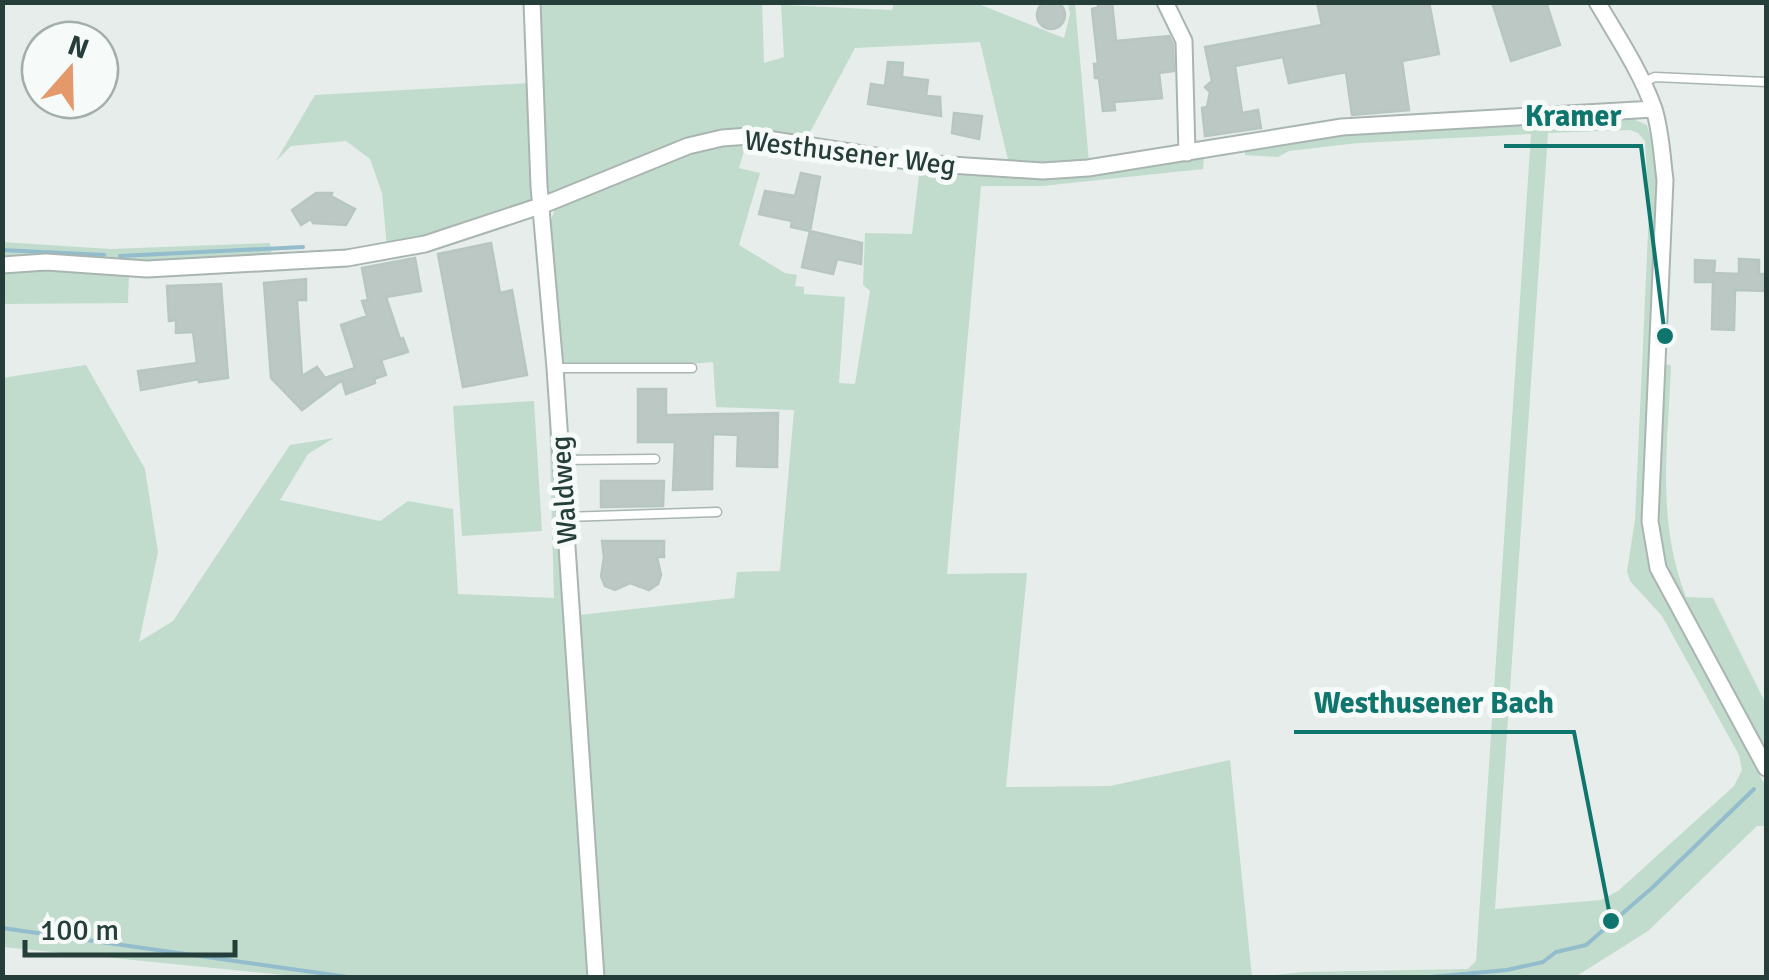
<svg xmlns="http://www.w3.org/2000/svg" width="1769" height="980" font-family="Signika,sans-serif">
<rect width="100%" height="100%" fill="#e6edeb"/>
<!-- green -->
<path fill="#c1dccc" fill-rule="evenodd" d="M535 3H762L764 63 784 57 781 5 892 10 894 3H976L1064 38 1070 14 1068 3H1075L1089 162 1043 166 1009 164 980 42 855 48 807 138 749 132 550 195 547 193Z
M530 83 535 200 430 236 387 247 382 193 370 159 346 141 291 146 276 161 315 95Z
M1629 117 1647 125 1655 154 1657 211 1644 490V532L1649 565 1766 787V826H1757L1648 931 1575 977H1256L1303 972 1468 969 1476 961 1531 134 1358 143 1289 151 1278 157 1245 155V151L1255 146 1342 134ZM1630 130 1638 133 1645 141 1649 211 1635 520 1627 571 1630 581 1662 616 1739 755 1742 770 1734 786 1618 891 1601 900 1495 909 1548 133Z
M747 141 739 168 760 173 739 245 785 273 797 275 795 286 804 287V294L845 297 839 383 855 384 870 291 863 285 865 233 912 234 920 167 1046 177 1204 157 1203 169 1042 186H981L947 574 1027 573 1006 787 1110 786 1230 760 1252 977H599L579 615 734 598 737 572 780 571 794 410 716 407 713 362 560 374 549 225 557 204 690 150Z
M2 242 110 249 270 243 272 259 127 262 3 259Z
M45 269 129 273 128 303 3 304 2 270Z
M1662 364 1671 365C1668 447 1656 519 1686 597L1713 598 1766 704V756L1671 579C1648 511 1660 435 1662 364Z
M86 365 145 469 158 552 139 642 173 621 290 445 334 438 308 454 280 500 380 521 408 501 453 509 458 594 554 598 548 379 592 977H304L3 947 2 378Z
M534 401 542 531 462 536 453 406Z"/>
<g fill="none" stroke-linecap="round" stroke-linejoin="round">
<!-- stream -->
<path stroke="#93bccd" stroke-width="4" d="M2 250 104 255
M120 256 303 247
M2 928 355 978
M1420 978 1507 970 1543 962 1556 952 1586 945 1653 887 1754 789"/>
</g>
<!-- building -->
<path fill="#bbc8c4" stroke="#b8c6c2" stroke-width="2.5" d="M1037 15a14 14 0 1 1 28 0a14 14 0 1 1-28 0Z
M1098 2H1112L1116 41 1169 36 1173 44 1174 71 1159 73 1162 98 1114 102 1115 110 1103 111 1099 78H1095L1094 64H1098L1092 9 1098 7Z
M1317 2H1429L1439 54 1402 61 1409 110 1352 115 1346 72 1289 83 1283 57 1235 66 1242 113 1258 110 1261 128 1205 136 1202 108 1207 107 1210 92 1205 87 1212 81 1205 47 1322 25Z
M1492 2H1546L1560 45 1511 61Z
M888 62 903 63 902 77 928 80 926 96 940 97 941 116 868 104 871 84 885 86Z
M954 113 982 116 979 139 952 133Z
M801 173 820 177 810 231 862 243 861 264 837 259 833 274 802 267 810 231 791 227 792 221 759 214 765 191 795 196Z
M316 193H332L331 196 355 209 346 225 313 223 311 219 301 225 292 210Z
M491 243 500 293 512 290 527 375 463 387 438 254Z
M415 258 421 291 386 297 400 339 403 338 408 352 381 360 386 375 374 379 375 383 346 394 342 380 302 410 271 378 264 283 306 279V300H297L302 376 317 367 325 378 355 368 341 325 367 316 362 301 368 300 362 268Z
M1739 259 1759 260V274H1766V291L1735 290 1734 330 1712 329 1713 282H1695V260L1715 261 1714 273 1739 274Z
M221 284 228 378 199 382V379L141 390 138 371 197 363 193 332 176 333V320L169 321 167 286Z
M638 389H666V415L778 413 777 467 737 466 738 435 713 434 712 489 673 490 675 442H638Z
M601 481H664L663 506 601 507Z
M602 541H664V557H657L661 575 658 584 649 590 630 583 615 590 605 586 601 576 604 557Z"/>
<g fill="none" stroke-linecap="round" stroke-linejoin="round">
<defs>
<path id="lane" d="M1642 83 1655 77 1766 82
M555 368H692
M561 460 655 459
M565 517 717 512"/>
<path id="street" d="M532 2 539 186 555 368 596 978
M1165 2 1184 41 1187 153
M1597 2C1617 36 1641 72 1654 109 1661 131 1662 157 1665 180L1650 521 1658 568 1766 768
M2 265 46 262 147 269 347 258 425 244 543 205 688 146 722 138 749 136 920 163 1043 171 1088 168 1342 127 1654 109"/>
</defs>
<!-- lane casing -->
<use href="#lane" stroke="#a9b5b2" stroke-width="11"/>
<!-- street casing -->
<use href="#street" stroke="#a9b5b2" stroke-width="19"/>
<!-- lane -->
<use href="#lane" stroke="#fff" stroke-width="8"/>
<!-- street -->
<use href="#street" stroke="#fff" stroke-width="15"/>
</g>
<g text-anchor="middle" stroke-width="10" stroke-linejoin="round" paint-order="stroke">
<!-- street labels -->
<g font-size="28" fill="#263e3a" stroke="#f6faf8">
<text transform="translate(850 152) rotate(7)" y="10">Westhusener Weg</text>
<text transform="translate(563 490) rotate(-94)" y="10">Waldweg</text>
</g>
</g>
<!-- callouts -->
<path fill="none" stroke="#0f766e" stroke-width="4" d="M1665 336L1641 146H1504M1611 921L1574 732H1294"/>
<g fill="#0f766e" stroke="#f6faf8" stroke-width="4">
<circle cx="1665" cy="336" r="10"/>
<circle cx="1611" cy="921" r="10"/>
</g>
<g font-size="30" text-anchor="middle" font-weight="bold" fill="#0f766e" stroke="#f6faf8" stroke-width="10" stroke-linejoin="round" paint-order="stroke">
<text x="1573" y="126">Kramer</text>
<text x="1434" y="713">Westhusener Bach</text>
</g>
<!-- border -->
<rect width="1769" height="980" fill="none" stroke="#263e3a" stroke-width="10"/>
<!-- north arrow -->
<g transform="translate(70 70) rotate(20)"><circle r="48" fill="#f6faf8" stroke="#a3afac" stroke-width="2.5"/>
<path d="M0-8L18 38L0 25L-18 38Z" fill="#e5996b"/>
<text y="-15" font-size="28" font-weight="bold" text-anchor="middle" fill="#263e3a">N</text>
</g>
<!-- scale -->
<path d="M25 940v15h210v-15" fill="none" stroke="#263e3a" stroke-width="5"/>
<text x="40" y="940" font-size="30" fill="#263e3a" stroke="#f6faf8" stroke-width="8" paint-order="stroke">100 m</text>
</svg>
